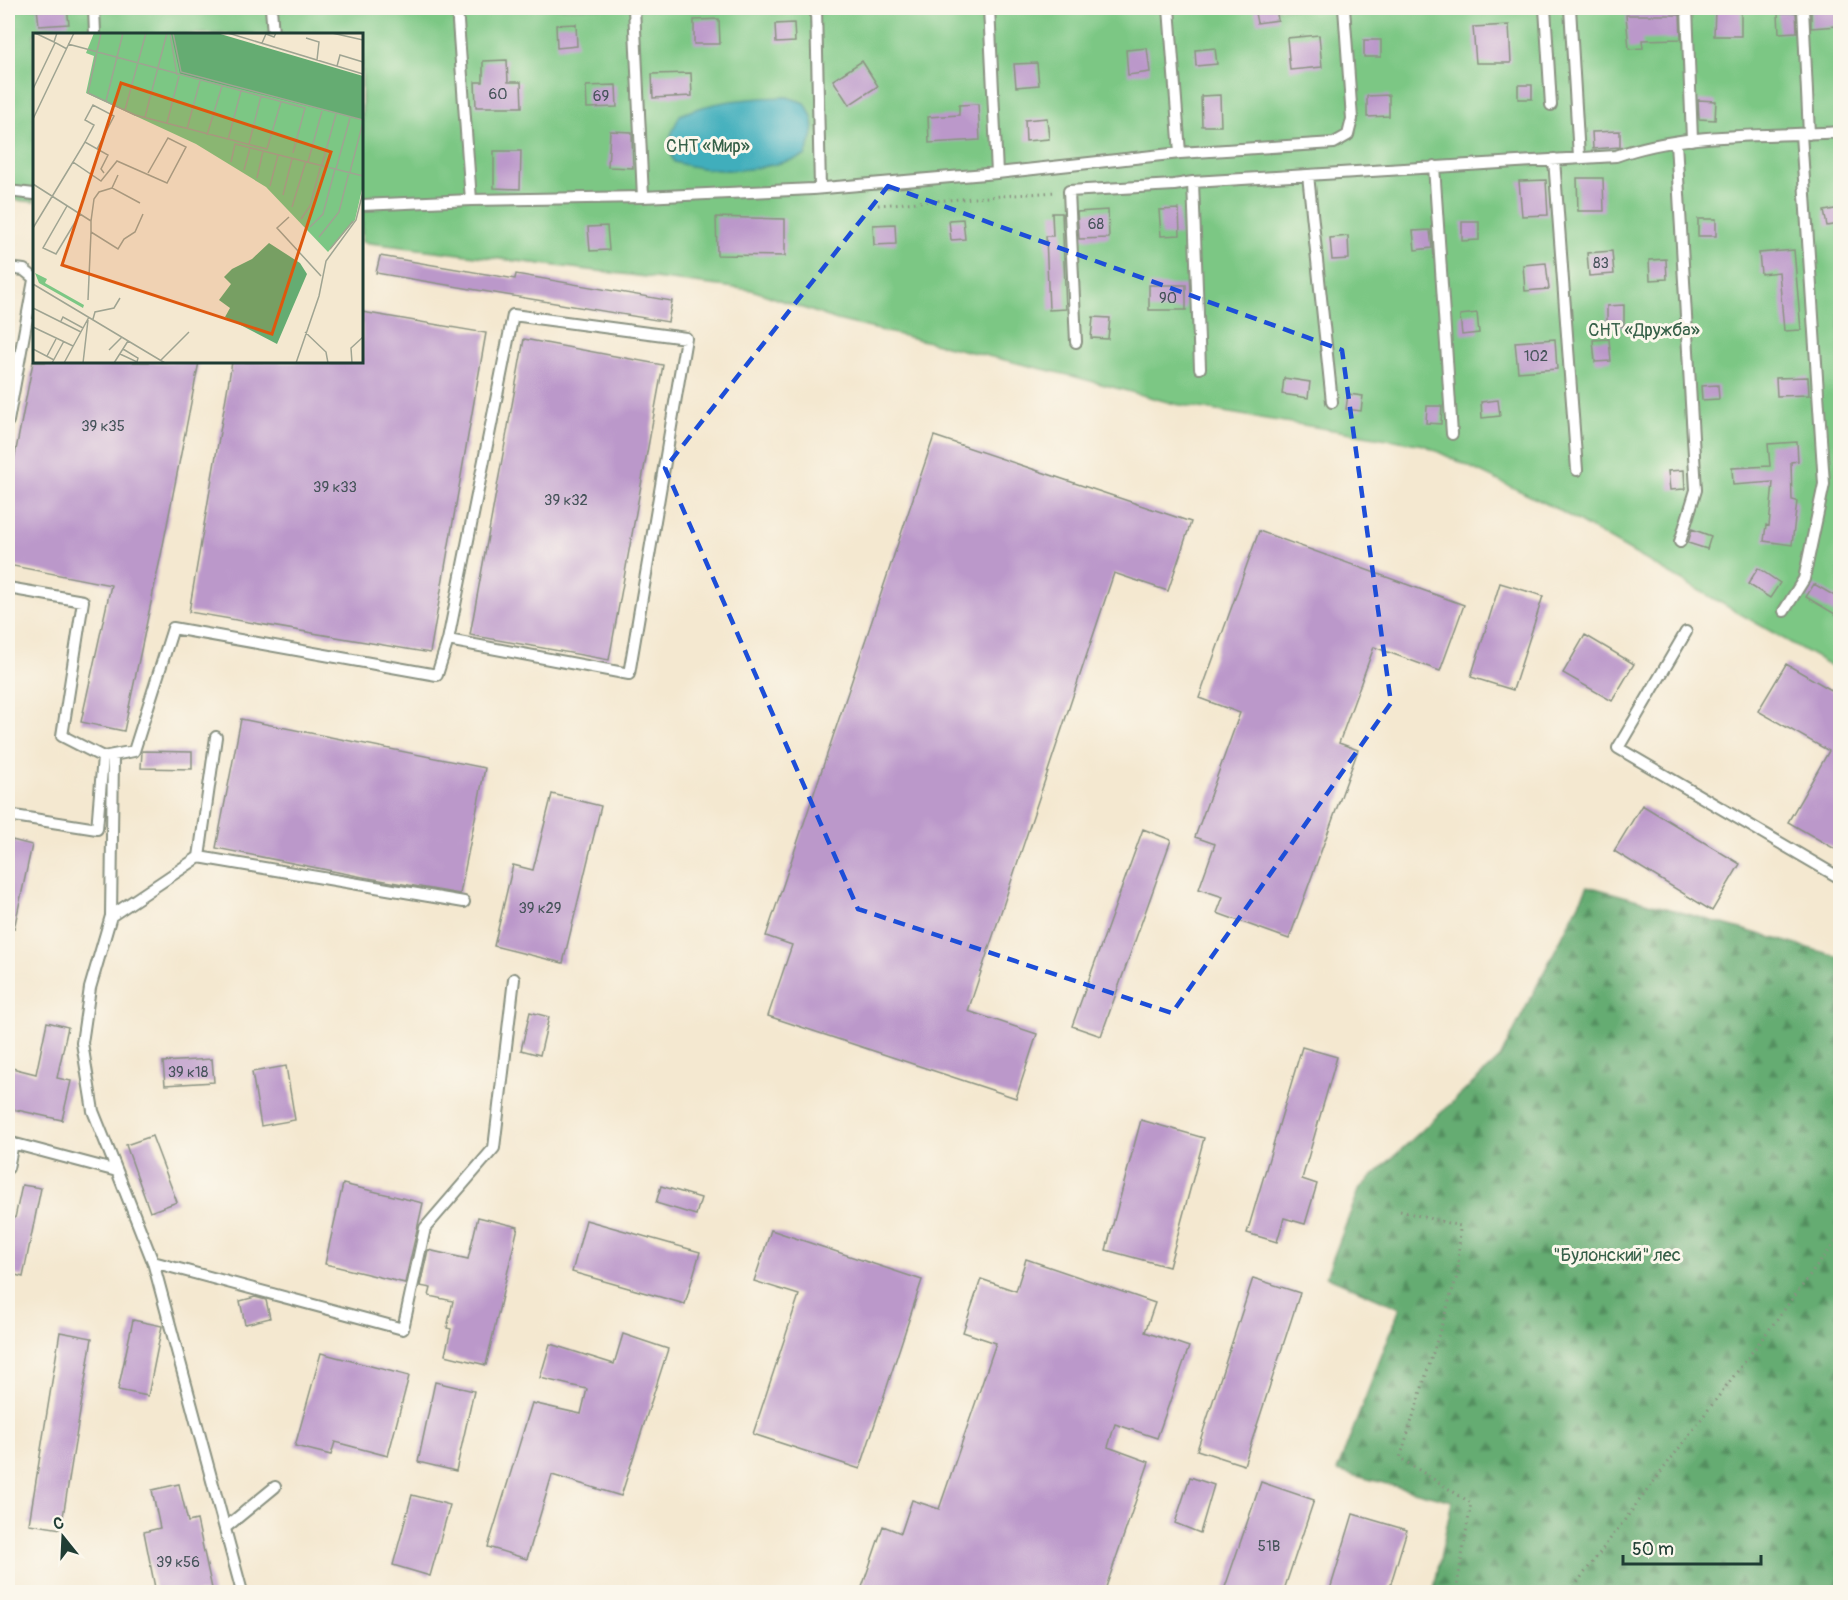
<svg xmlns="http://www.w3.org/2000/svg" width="1848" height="1600" font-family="Pangolin,sans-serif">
<defs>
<pattern id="forest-firs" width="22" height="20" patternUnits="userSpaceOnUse" patternTransform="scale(1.5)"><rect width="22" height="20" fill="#65ac72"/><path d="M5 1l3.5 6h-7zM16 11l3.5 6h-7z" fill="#538d5e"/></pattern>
</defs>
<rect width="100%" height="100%" fill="#fbf7ec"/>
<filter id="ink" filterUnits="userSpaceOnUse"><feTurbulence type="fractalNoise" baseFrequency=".0167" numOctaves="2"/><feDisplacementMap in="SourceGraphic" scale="12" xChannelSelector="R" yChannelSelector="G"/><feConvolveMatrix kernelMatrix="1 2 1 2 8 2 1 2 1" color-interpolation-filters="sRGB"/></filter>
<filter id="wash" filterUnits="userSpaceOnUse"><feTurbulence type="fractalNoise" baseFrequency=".008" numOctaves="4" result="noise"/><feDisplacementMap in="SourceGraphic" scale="24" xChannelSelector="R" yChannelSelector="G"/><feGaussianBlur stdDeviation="1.35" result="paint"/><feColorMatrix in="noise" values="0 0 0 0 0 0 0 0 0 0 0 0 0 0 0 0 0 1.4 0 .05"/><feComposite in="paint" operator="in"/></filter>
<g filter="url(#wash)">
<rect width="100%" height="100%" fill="#f4e8d0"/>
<!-- green -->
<path fill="#7cc784" stroke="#4e825c" stroke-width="1.5" d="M8 8H1840V671L1555 508 1424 445 1175 404 1072 376 837 320 752 290 362 242V34H34V202L8 199Z"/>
<!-- forest -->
<path fill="url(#forest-firs)" stroke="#427453" stroke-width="1.5" d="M1588 886 1840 957V1592H1454L1434 1589 1452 1501 1337 1471 1400 1308 1326 1276 1360 1188 1500 1058Z"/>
<!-- water -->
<path fill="#40aebc" stroke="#307678" stroke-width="1.5" d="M787 97 805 103C818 124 815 133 805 156 757 171 724 176 674 162 665 142 671 134 680 115 715 100 750 98 787 97Z"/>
<g id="blocks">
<!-- building -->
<path fill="#bb98ca" d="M37 8H67L69 24 39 26Z
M1254 8H1276L1278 20 1257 23Z
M1715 8H1741V36H1714Z
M1815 8H1837L1838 26 1811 28V11H1815Z
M1796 12 1797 32 1779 33 1778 13Z
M1626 15H1680L1681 39 1642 40 1643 48 1629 49Z
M719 19 720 44H694V20Z
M794 23 795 42 776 43 775 24Z
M576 24 577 46 557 48 556 25Z
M1509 25 1511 63H1476L1473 27Z
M1319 35 1322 67 1290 70 1287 38Z
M1364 40H1381V57H1364Z
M1147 48 1150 72 1128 75 1126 50Z
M1215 48 1217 64 1196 66 1195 50Z
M507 60 508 82H521L522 107H476L475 82H483V61Z
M862 61 878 86 849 105 833 80Z
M1037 63 1039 85 1016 87 1014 64Z
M691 73 692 96 653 98 652 74Z
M616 85 617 107 587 108 586 86Z
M1518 85H1532V99H1518Z
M1220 95 1221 126H1202L1201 96Z
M1389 95V116L1367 117V96Z
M1698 100 1716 101 1715 120 1699 119Z
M978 104 980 140 929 143 928 117 959 115V105Z
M1047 118 1049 139 1026 141 1025 120Z
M610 131 632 132 633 168 608 167Z
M1620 131V147L1593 149 1592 132Z
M494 151H521L520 189 494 188Z
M1577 178H1603L1604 211H1578Z
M1546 180 1548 215 1522 216 1519 181Z
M1840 208V224L1827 226 1824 211Z
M1179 209 1180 235 1161 236 1159 210Z
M1108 210 1109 238 1079 239 1077 212Z
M1052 213H1062L1066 309 1049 310 1046 236H1053Z
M716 217 785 219V256L717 255Z
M963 219 965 239 951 240 949 220Z
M1698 219H1716V236H1698Z
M1462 222H1479V240L1462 241Z
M895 224 896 244 874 245 873 225Z
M607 226 609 250 590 251 588 227Z
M1430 230 1432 248 1415 250 1413 231Z
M1348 236 1349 259 1332 260 1330 238Z
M1794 250 1801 330 1784 331 1779 272 1761 274 1759 253Z
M1612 251 1614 274 1589 276 1587 253Z
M380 256 515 279 516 274 672 301 668 322 376 273Z
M1666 259 1667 279 1650 280 1649 260Z
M1546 263 1549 289 1525 291 1523 265Z
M1149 285H1186V310H1149Z
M1624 305V326H1607V306Z
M362 312 486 333 430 653 189 612 232 362H362Z
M1477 313 1479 333 1462 335 1460 315Z
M1093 317 1110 318 1108 339 1091 338Z
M524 339 663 365 609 660 470 635Z
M1555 339 1557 369 1518 372 1515 342Z
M1609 339 1611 361 1595 362 1593 340Z
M33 362H199L162 550 124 731 81 722 111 585 8 565V491Z
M1808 377 1809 395 1777 396 1776 378Z
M1284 378 1310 382 1308 398 1282 394Z
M1718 385 1719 399 1702 400 1701 386Z
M1348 394 1363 396 1361 411 1346 409Z
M1498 400 1500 416 1482 418 1481 402Z
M1427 406H1442L1441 424 1426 423Z
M934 436 1191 522 1168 591 1114 573 968 1011 1037 1034 1016 1098 768 1016 792 945 766 936Z
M1797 442 1798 461 1791 462 1792 500 1797 501 1792 545 1764 541 1766 525 1769 526 1773 482 1733 485 1732 468 1770 466 1768 444Z
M1684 470 1685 489 1670 490 1668 471Z
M1692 529 1711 536 1707 549 1688 543Z
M1259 531 1464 605 1440 671 1374 647 1339 743 1358 750 1289 939 1217 913 1223 897 1199 889 1215 844 1195 837 1240 713 1199 698Z
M1758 568 1780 583 1770 598 1748 584Z
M1500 583 1543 596 1513 690 1471 677Z
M1814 584 1840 599V617L1806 597Z
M1585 635 1634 664 1612 701 1563 673Z
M1786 664 1840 695V852L1788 822 1829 751 1758 711Z
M241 719 485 768 460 894 363 877 216 848Z
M142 751 192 752V769L141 768Z
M552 794 601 806 563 963 494 946 513 865 533 870Z
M1642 805 1740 864 1712 911 1614 851Z
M1143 829 1171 840 1101 1036 1072 1026Z
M8 839 32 845 14 929 8 928Z
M530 1012 549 1017 540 1055 521 1050Z
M47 1022 68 1027 57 1078 71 1081 62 1120 8 1108V1067L36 1074Z
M1302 1047 1337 1057 1302 1179 1317 1184 1305 1224 1284 1218 1277 1242 1247 1233Z
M212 1059 214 1082 165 1085 163 1062Z
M286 1066 295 1120 261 1126 252 1072Z
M1141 1120 1204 1138 1169 1267 1106 1250Z
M152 1136 177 1202 150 1212 126 1145Z
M343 1184 423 1203 405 1283 325 1264Z
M22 1185 41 1188 23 1277 8 1273V1225L9 1217 15 1218Z
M661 1186 701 1198 696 1215 656 1203Z
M478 1217 518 1227 486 1365 445 1355 451 1329 447 1328 453 1301 429 1296 431 1288 420 1286 428 1250 468 1259Z
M586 1220 700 1252 685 1304 572 1272Z
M771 1230 922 1280 860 1469 753 1434 799 1295 754 1281Z
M1026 1259 1155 1303 1145 1332 1189 1347 1157 1438 1115 1424 1108 1447 1149 1462 1104 1593H860L883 1526 901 1533 912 1500 939 1509 996 1343 963 1332 981 1279 1016 1291Z
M1253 1278 1300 1293 1244 1465 1197 1450Z
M255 1297 266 1300 270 1318 245 1324 240 1301Z
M133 1320 162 1326 148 1396 118 1390Z
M60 1332 92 1338 61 1529 29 1524Z
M623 1334 668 1349 621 1496 552 1475 527 1559 488 1547 532 1403 581 1414 587 1389 540 1378 550 1344 614 1364Z
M321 1353 409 1376 388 1456 335 1442 331 1455 295 1446Z
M435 1382 474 1391 456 1471 418 1462Z
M1190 1477 1214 1485 1200 1533 1175 1523Z
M1261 1482 1314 1500 1283 1593H1223Z
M179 1484 188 1522 197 1520 213 1593H156L144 1532 160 1528 152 1490Z
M412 1495 450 1505 430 1576 393 1565Z
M1353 1514 1407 1530 1388 1593H1329Z"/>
</g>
</g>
<g filter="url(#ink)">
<use href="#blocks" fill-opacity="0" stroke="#8a9282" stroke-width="1.5"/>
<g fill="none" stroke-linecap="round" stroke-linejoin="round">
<defs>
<path id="service" d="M94 8 95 34
M271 8 273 34
M457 8 471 200
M634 8 643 197
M816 8 820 188
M989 8 997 173
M1169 8 1180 153
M1545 8 1551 105
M1570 8 1579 157
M1687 8 1692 140
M1803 8 1809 134
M1676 142 1696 490 1680 542
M1554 159 1577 470
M1434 166 1452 434
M1308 175 1332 402
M1193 182 1200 368
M8 191 34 194
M362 205 471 200 643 197 813 189 997 173 1180 153 1334 143 1348 135 1352 119 1344 8
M8 268 24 270 34 278
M1076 342 1069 191 1174 185 1193 182 1616 156C1685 131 1768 137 1840 132
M8 421 34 280
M8 588 83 601 62 736 103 757 134 751 173 628 437 675 448 640 629 674 686 338 513 315 448 640
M1784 611 1804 579 1824 484 1801 134
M1686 632 1618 748 1840 878
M216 737 199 857 464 902
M8 815 97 829 103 757
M111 916 113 755
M8 1142 117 1171 153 1262 403 1329 425 1228 494 1148 514 979
M8 1168 13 1143
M117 1171 93 1111 82 1043 90 988 111 916 199 857
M153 1262 242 1592
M225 1528 275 1487"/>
</defs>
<!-- service casing -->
<use href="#service" stroke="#8a9282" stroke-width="14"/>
<!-- path -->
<path stroke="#8a9282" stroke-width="3" stroke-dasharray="1.5 4.5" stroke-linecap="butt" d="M878 205 1056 192
M1400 1211 1460 1226 1458 1273 1400 1458 1471 1503 1456 1592
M1570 1592 1840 1236"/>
<!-- service -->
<use href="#service" stroke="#fff" stroke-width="10"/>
</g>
</g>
<!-- marked area -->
<path fill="none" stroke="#1d4ed8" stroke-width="4.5" stroke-dasharray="12 8" stroke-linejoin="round" d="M888 186 1342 350 1391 703 1172 1013 858 909 665 468Z"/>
<g text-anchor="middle" stroke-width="6" stroke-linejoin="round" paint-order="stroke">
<!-- number labels -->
<g font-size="15" fill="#46545a">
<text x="498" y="99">60</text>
<text x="601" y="101">69</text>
<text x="1096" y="229">68</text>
<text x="1601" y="268">83</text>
<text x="1168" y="303">90</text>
<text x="1536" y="361">102</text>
<text x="103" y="431">39 к35</text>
<text x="335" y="492">39 к33</text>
<text x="566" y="505">39 к32</text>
<text x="540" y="913">39 к29</text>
<text x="188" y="1077">39 к18</text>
<text x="1269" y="1551">51В</text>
<text x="178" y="1567">39 к56</text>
</g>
<!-- park labels -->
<g font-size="18" fill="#366048" stroke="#fbf7ec">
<text x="708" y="152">СНТ «Мир»</text>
<text x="1644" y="336">СНТ «Дружба»</text>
<text x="1617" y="1261">"Булонский" лес</text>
</g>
</g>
<!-- overview -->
<g transform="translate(33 33)">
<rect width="330" height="330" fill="#f4e8d0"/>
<path d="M61 0H138L330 87V152L322 187 295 219 233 154 163 111 53 60 61 23 53 20ZM2 240 14 246 12 250 51 272 50 275 6 250Z" fill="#7cc784"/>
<path d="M138 0H184L330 43V87L147 41ZM236 210 267 230 274 241 244 311 192 284 197 275 186 267 198 251 191 244 199 236 219 226Z" fill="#65ac72"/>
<path fill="none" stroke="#9fa492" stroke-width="1.5" d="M2 0 21 9M24 0 21 9 34 16M68 0 55 60 102 82 234 116 248 69M137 0 144 42M140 0 148 39 330 87M195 0 330 41M299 0 330 7M273 5 286 9 284 27M229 10 233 1 241 4 243 0M35 11 272 75 260 120M304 33 307 22 330 29M0 56 22 10M73 68 90 0M92 77 113 0M112 84 134 0M0 86 41 0M134 90 146 43M154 96 167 48M174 102 189 53M195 107 208 58M52 109 61 92 52 87 60 72 81 83 64 116M216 111 228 63M198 129 202 111 330 143M275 129 289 78M289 132 303 81M303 136 317 85M211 137 217 115M317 139 330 89M71 140 68 136 75 122 52 109 40 129 68 148 84 128 134 150 153 114 135 105 115 140M85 142 79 155 107 170M224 145 230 118M0 151 58 188V199L85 216 91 206 102 199 110 181M237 153 245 122M250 162 259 126M34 173 10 215 23 221 47 181M259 174 273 128M256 184 244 195 288 243M268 186 277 173 288 132M58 188 61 166 66 159 79 155M277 194 290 181 302 136M0 195 40 129M286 204 306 179 316 139M297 216 320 188M0 251 132 330M55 267 58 199M0 275 48 299M60 286 62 279 81 275 87 265M28 288 30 284 50 295M0 294 40 313M272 299 293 319 295 330M0 316 21 327M76 317 89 304M87 321 104 329 105 325 90 316M14 323 23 306M128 327 156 299M19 330 31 308M31 330 56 284M50 330 55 287M81 330 95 308M263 330 286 263 293 228 323 187 330 159M319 330 318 315 330 304"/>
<path fill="#de580e" fill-opacity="0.15" stroke="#de580e" stroke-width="3" d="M88 50 298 119 239 301 29 232Z"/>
<rect width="330" height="330" fill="none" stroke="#1f3d34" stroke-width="3"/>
</g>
<!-- margin -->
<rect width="1848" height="1600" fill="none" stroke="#fbf7ec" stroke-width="30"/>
<!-- north arrow -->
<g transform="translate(63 1537) rotate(342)" stroke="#fbf7ec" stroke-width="4.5" paint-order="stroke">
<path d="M0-4.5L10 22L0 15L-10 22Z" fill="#1f3d34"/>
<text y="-9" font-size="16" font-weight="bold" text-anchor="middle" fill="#1f3d34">С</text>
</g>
<!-- scale -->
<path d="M1623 1555v9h138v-9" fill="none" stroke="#1f3d34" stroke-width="3"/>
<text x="1632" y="1555" font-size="18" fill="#1f3d34" stroke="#fbf7ec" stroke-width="4.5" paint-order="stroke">50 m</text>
</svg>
